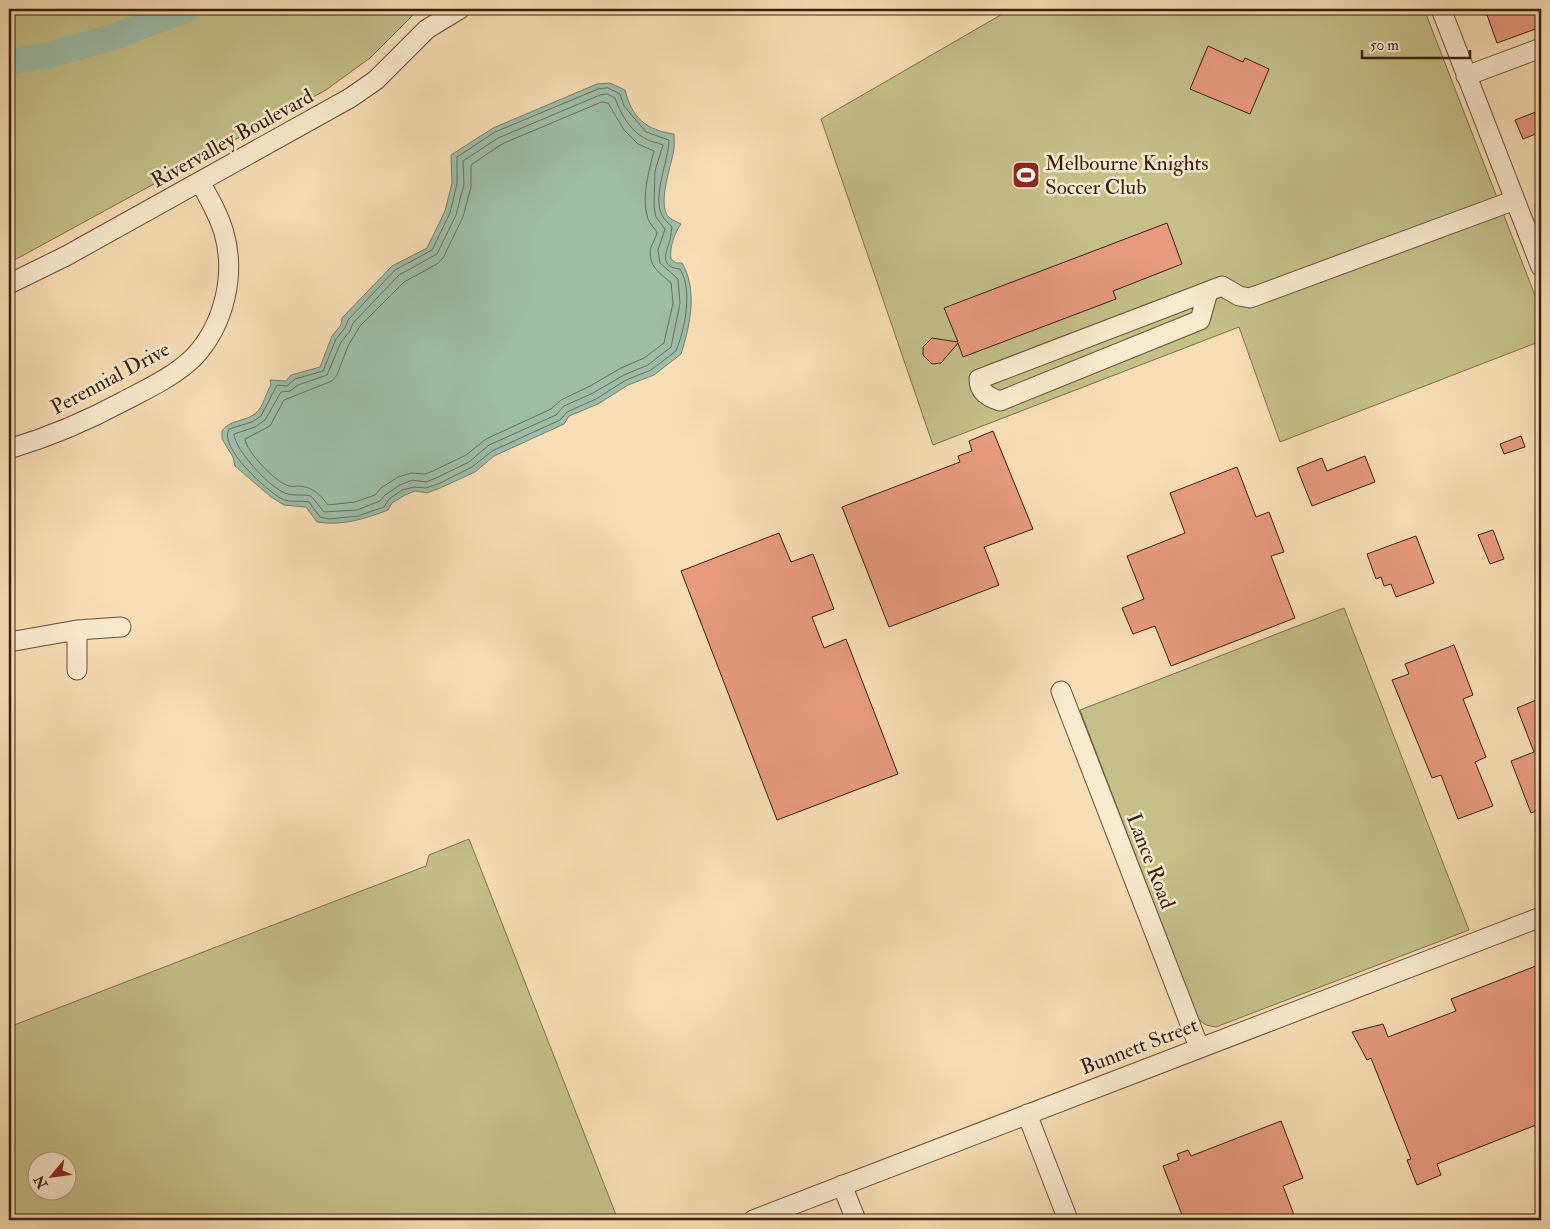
<svg xmlns="http://www.w3.org/2000/svg" width="1550" height="1229" font-family="'IM FELL Double Pica',serif">
<rect width="100%" height="100%" fill="#f8deb5"/>
<filter id="stains"><feTurbulence type="fractalNoise" baseFrequency=".004" numOctaves="4"/><feColorMatrix values="0 0 0 0 .2 0 0 0 0 .09 0 0 0 0 .02 0 0 0 .5 -.17"/></filter>
<radialGradient id="worn" r=".72"><stop offset=".6" stop-color="#630" stop-opacity="0"/><stop offset="1" stop-color="#630" stop-opacity=".3"/></radialGradient>
<!-- green -->
<path fill="#c5bf88" stroke="#7f6e4c" fill-rule="evenodd" d="M9 9H419L370 58 326 90 9 263Z
M1011 9H1424L1541 311V341L1280 442 1239 327 933 445 821 119Z
M1344 608 1469 930 1216 1027 1206 1025 1198 1019 1080 710Z
M469 839 618 1220H9V1027L426 866 429 855ZM38 1162H68V1192H38Z"/>
<!-- water -->
<path fill="#9ebda9" stroke="#767d6c" d="M610 83 625 90C632 118 646 130 674 134 674 141 675 148 673 154 670 169 660 197 666 213 668 219 676 221 681 224 675 232 669 248 671 259L676 263H682C698 290 690 326 681 354L654 375 628 385 598 404 569 416 564 424 494 456 475 472 440 488 427 493 415 491 405 495 392 503 388 510C365 519 342 526 317 522L306 507 284 505 271 497 235 466 233 457 222 439V431C230 419 246 422 256 413 263 407 266 393 271 385L270 380 286 381 291 375 320 367 332 336 341 325 342 318 392 266 427 248 445 211 452 183 451 155 493 128 597 84Z"/>
<g fill="none" stroke-linecap="round" stroke-linejoin="round">
<!-- shore -->
<path stroke="#6c6d5c" stroke-width="1" d="M608 88 620 94 624 106 646 132 669 140C669 159 652 196 662 215 664 220 669 223 672 227 671 231 671 235 670 240 666 253 659 267 680 269 693 290 685 329 676 351L651 370 626 380 596 399 567 412 560 420 492 451 472 467 438 484 426 488 414 487 402 490 389 499 384 507 358 516 329 519 320 517 309 502C301 500 290 503 282 499 267 491 218 447 229 429L252 422 261 416 277 385 287 386 295 379 323 371 336 339 345 328 348 320 395 270 432 250 450 213 457 183V157L495 132 598 89Z
M607 94 615 98C620 113 630 130 644 138 650 142 657 142 663 145L655 171 654 207 656 217 665 229 658 250 660 263 678 279 680 303 671 347 648 365 624 375 593 393 564 406 556 415 489 445 469 462 436 478 426 482 412 480 400 485 385 495 380 501 357 510 324 512 311 496C303 494 295 496 288 494 272 491 234 449 234 434L255 427 265 420 281 392 290 391 298 385 327 375 341 342 350 331 353 323 399 275 437 254 456 215 464 184 463 161 498 138 600 95Z
M602 102 608 103 624 130 638 144 654 151C649 171 641 197 648 219 650 224 654 228 657 232 656 238 653 242 651 247 647 266 660 273 671 283L673 303 664 343 644 358 621 368 590 386 561 400 551 409 486 439 466 455 433 471 425 474 411 473 398 477 381 488 375 495 355 502 328 505C320 495 315 488 300 486 297 486 292 487 289 486 276 483 246 451 245 439L270 426 284 400 332 381 337 375 348 346 360 326 404 282 437 264 443 258 463 217 471 187V165L502 144Z"/>
<!-- river -->
<path stroke="#9ebda9" stroke-width="26" d="M9 62 49 55 113 37 187 9"/>
</g>
<!-- building -->
<path fill="#e79a7c" stroke="#391d10" d="M1504 9H1541V27L1497 43 1487 15Z
M1208 46 1243 62 1245 58 1269 69 1250 114 1190 89Z
M1541 110V132L1523 139 1515 120Z
M1167 223 1182 264 1113 291 1116 299 963 357 958 343 941 363 932 364 923 355V347L932 338 958 342 944 308Z
M993 431 1033 529 984 547 999 585 889 627 842 507 960 462 958 456 972 451 969 441Z
M1521 436 1525 447 1504 454 1500 444Z
M1365 456 1375 482 1312 506 1297 468 1322 458 1327 471Z
M1237 467 1256 517 1269 512 1284 552 1271 556 1295 618 1171 666 1155 626 1133 634 1122 608 1144 599 1127 556 1185 533 1170 493Z
M1493 530 1504 559 1490 564 1478 535Z
M779 533 791 562 813 554 834 609 812 617 824 648 846 639 898 774 777 820 681 571Z
M1416 536 1434 583 1396 597 1391 584 1384 586 1381 577 1376 579 1367 554Z
M1454 645 1473 695 1463 699 1486 757 1475 762 1493 806 1458 819 1441 775 1432 778 1392 680 1409 674 1405 664Z
M1541 698V809L1531 813 1511 761 1534 752 1517 708Z
M1541 964V1123L1437 1164 1441 1175 1417 1185 1407 1160 1411 1159 1371 1058 1367 1060 1352 1032 1383 1024 1388 1037 1456 1011 1451 999Z
M1281 1121 1303 1178 1283 1186 1296 1220H1184L1163 1166 1179 1160 1177 1154 1188 1150 1191 1156Z"/>
<g fill="none" stroke-linecap="round" stroke-linejoin="round">
<defs>
<path id="minor" d="M1441 9 1541 267
M1466 76 1541 48
M9 284 66 256 350 98 376 80 427 29 460 9
M1208 292 1200 320 1000 401C988 397 979 392 979 379L1222 286 1239 296 1250 298 1515 200
M9 449C49 437 87 421 124 401 147 389 175 376 194 357 224 325 236 275 224 233 219 215 209 198 200 182
M9 642 77 630 121 627
M77 670V630
M1061 691 1199 1047
M1027 1114 1068 1220
M842 1185 856 1220
M753 1220 1541 917"/>
</defs>
<!-- minor casing -->
<use href="#minor" stroke="#694d39" stroke-width="21"/>
<!-- minor -->
<use href="#minor" stroke="#faeacf" stroke-width="19"/>
</g>
<!-- icons -->
<defs>
<symbol id="stadium-square" viewBox="-11 -11 22 22"><rect x="-9" y="-9" width="18" height="18" rx="4" fill="#8f2418" stroke="#faeacf"/><path d="M0-5a6.5 5 0 1 0 0 10a6.5 5 0 1 0 0-10ZM-3.5-1.8h7v3.6h-7Z" fill="#fff"/></symbol>
</defs>
<g fill-rule="evenodd">
<use href="#stadium-square" x="1010" y="159" width="32" height="32"/>
</g>
<g text-anchor="middle" stroke-width="5" stroke-linejoin="round" paint-order="stroke">
<!-- street labels -->
<g font-size="21" fill="#391d10" stroke="#faeacf">
<text transform="translate(232 138) rotate(-29)" y="7">Rivervalley Boulevard</text>
<text transform="translate(110 378) rotate(-28)" y="7">Perennial Drive</text>
<text transform="translate(1151 861) rotate(69)" y="7">Lance Road</text>
<text transform="translate(1139 1046) rotate(-21)" y="7">Bunnett Street</text>
</g>
<!-- poi labels -->
<g font-size="21" fill="#391d10" stroke="#faeacf" text-anchor="start">
<text x="1045" y="170">Melbourne Knights<tspan x="1045" dy="24">Soccer Club</tspan></text>
</g>
</g>
<!-- margin -->
<rect width="1550" height="1229" fill="none" stroke="#f8deb5" stroke-width="30"/>
<rect x="10" y="10" width="1530" height="1209" fill="none" stroke="#391d10" stroke-width="2.5"/>
<rect x="15" y="15" width="1520" height="1199" fill="none" stroke="#391d10"/>
<!-- north arrow -->
<g transform="translate(52 1176) rotate(241)"><circle r="24" fill="#faeacf" stroke="#ad9883"/>
<path d="M0-4L9 19L0 12L-9 19Z" fill="#8f2418"/>
<text y="-8" font-size="14" font-weight="bold" text-anchor="middle" fill="#391d10">N</text>
</g>
<!-- scale -->
<path d="M1362 50v8h108v-8" fill="none" stroke="#391d10" stroke-width="2.5"/>
<text x="1370" y="50" font-size="15" fill="#391d10" stroke="#faeacf" stroke-width="4" paint-order="stroke">50 m</text>
<rect width="100%" height="100%" filter="url(#stains)"/>
<rect width="100%" height="100%" fill="url(#worn)"/>
</svg>
